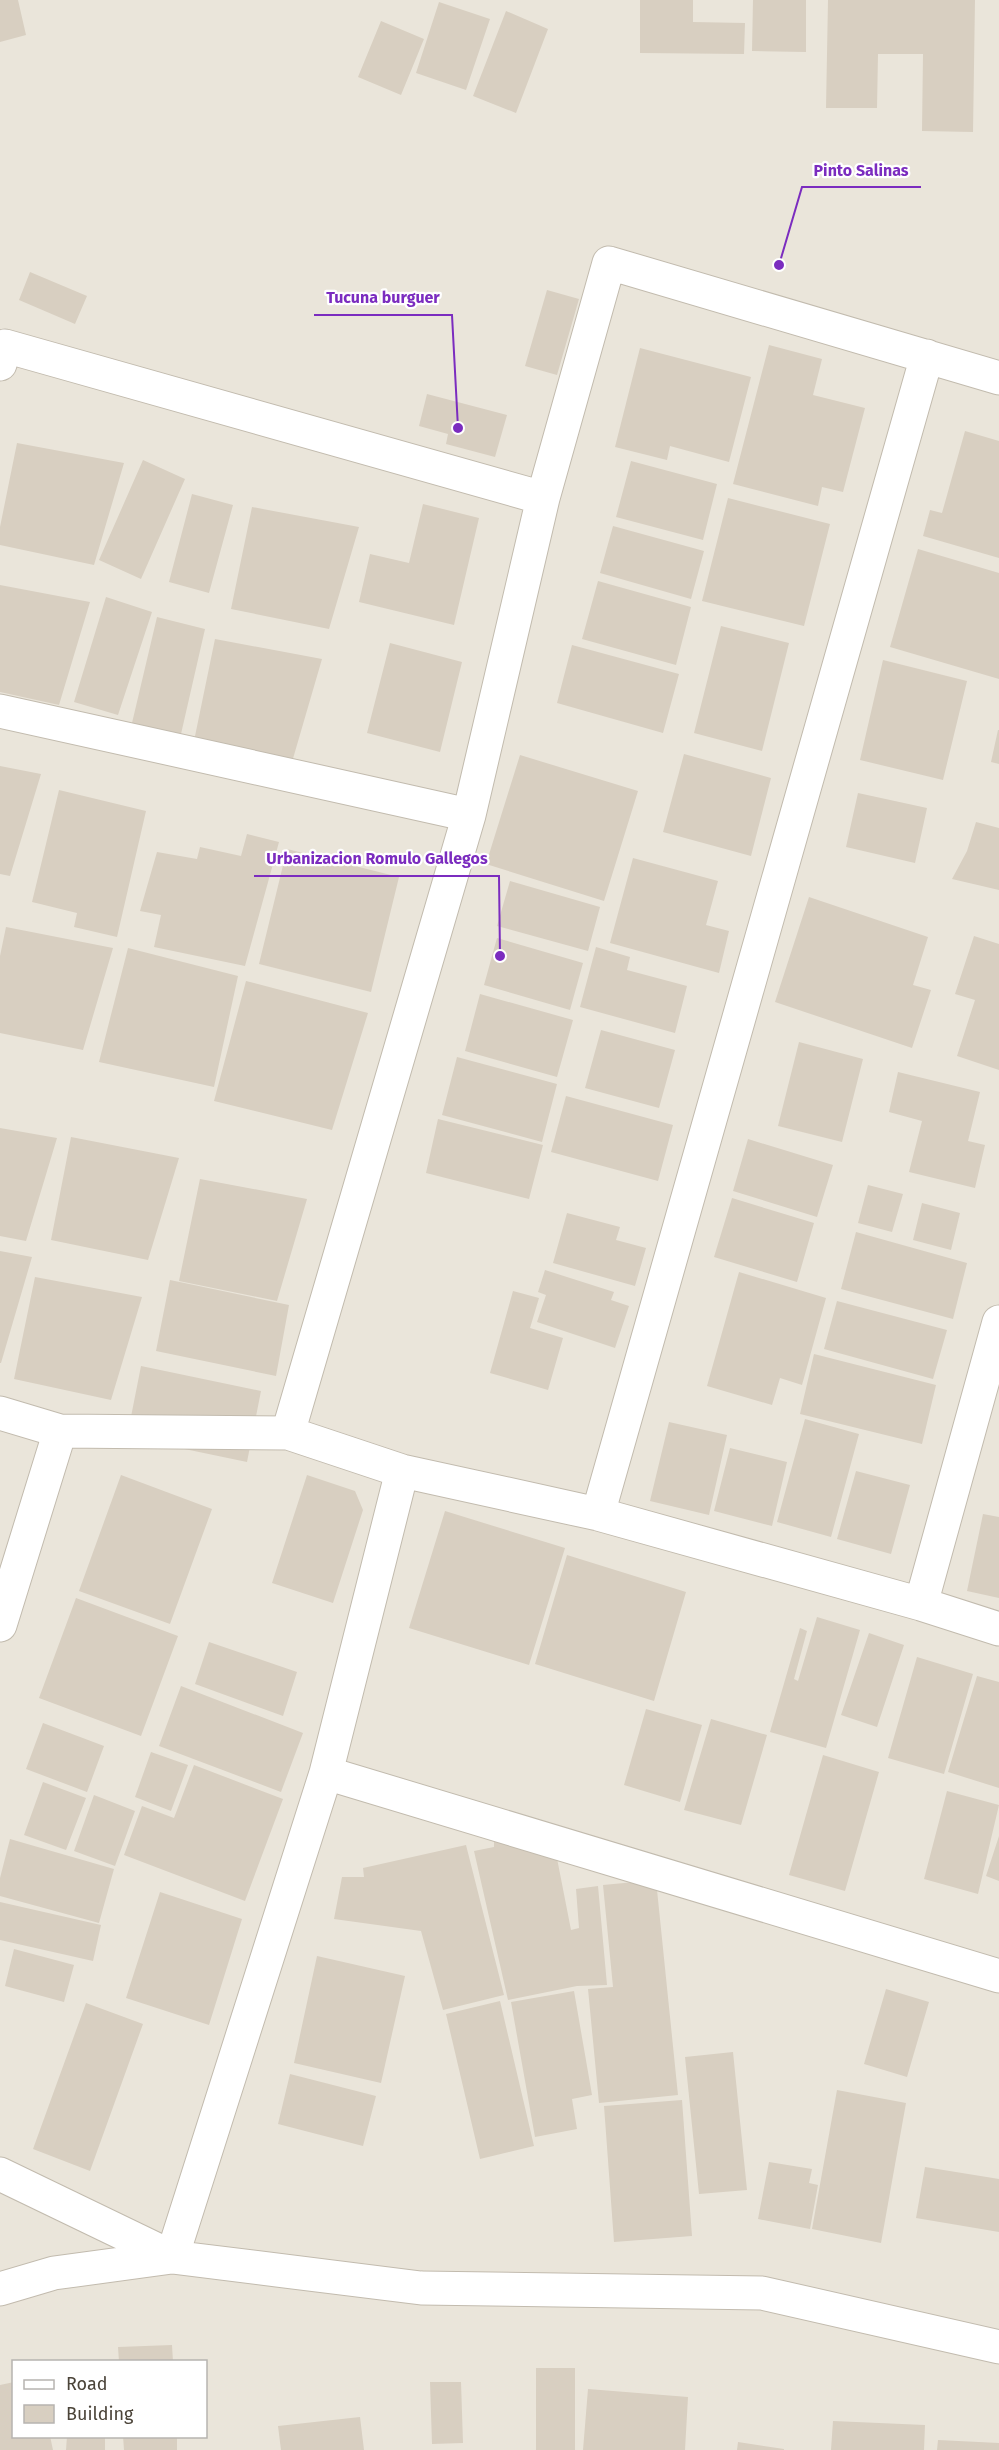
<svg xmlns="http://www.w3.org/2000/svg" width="999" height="2450" font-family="'Fira Sans',sans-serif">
<rect width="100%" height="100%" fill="#f6f3ec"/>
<!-- residential -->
<path fill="#eae5da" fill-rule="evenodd" d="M0 0H999V2450H0ZM14 2362H206V2436H14Z"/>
<!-- building -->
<path fill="#d8cfc1" d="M0 0H18L26 35 0 42Z
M640 0H693V22L745 23 744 54 640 53Z
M753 0H806V52L752 51Z
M828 0H975L973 132 922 131 923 54H878L877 108H826Z
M439 2 490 19 466 90 416 73Z
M506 11 548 29 516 113 473 96Z
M381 21 424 39 401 95 358 77Z
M30 272 87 296 75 324 19 300Z
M547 290 579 299 557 375 525 366Z
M769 345 822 359 813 395 865 408 843 492 822 487 818 506 733 484Z
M640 348 751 377 729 462 670 446 667 460 615 447Z
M427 394 507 415 495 457 446 444 448 434 419 426Z
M965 431 999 441V558L923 536 930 510 942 513Z
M17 443 124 463 94 565 0 545V527Z
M143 460 185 479 141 579 99 560Z
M631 461 717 484 703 540 616 517Z
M192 494 233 505 209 593 169 582Z
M728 498 830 524 804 626 702 601Z
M423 504 479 518 454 625 359 602 370 554 409 563Z
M252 507 359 527 329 629 231 609Z
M613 526 704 551 691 599 600 573Z
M918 549 999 573V679L890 647Z
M598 581 691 607 676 665 582 639Z
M0 585 90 602 59 705 0 692Z
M106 597 152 612 118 715 74 702Z
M157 617 205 629 181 734 132 723Z
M721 626 789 643 762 751 694 733Z
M215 639 322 659 292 762 194 741Z
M390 643 462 662 440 752 367 733Z
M572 645 679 674 663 733 557 703Z
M883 660 967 681 943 780 860 760Z
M998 730H999V764L991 762Z
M684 754 771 778 751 856 663 832Z
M520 755 638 791 604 901 486 864Z
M0 766 41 774 10 876 0 874Z
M59 790 146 811 117 937 74 927 77 913 32 902Z
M858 793 927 808 915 863 846 847Z
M976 822 999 828V890L952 879 967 851Z
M247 834 279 842 245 966 154 947 161 915 140 911 157 852 197 859 200 847 241 856Z
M287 849 399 877 371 992 259 964Z
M633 858 718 881 706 925 729 931 719 973 610 943Z
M510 881 600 907 588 951 497 926Z
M809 897 928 937 913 985 931 990 912 1048 775 1002Z
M6 927 113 948 83 1050 0 1033V956Z
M974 936 999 944V1070L957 1056 975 1000 955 994Z
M497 938 583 963 570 1010 484 985Z
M596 947 630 957 627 970 687 986 675 1033 580 1007Z
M128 948 238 976 214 1087 99 1062Z
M246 981 368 1013 332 1130 214 1101Z
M480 994 573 1020 557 1077 465 1051Z
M601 1030 675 1050 659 1108 585 1088Z
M799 1042 863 1059 842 1142 778 1126Z
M457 1057 557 1084 542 1142 442 1115Z
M898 1072 980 1092 968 1141 985 1145 975 1188 909 1172 922 1121 889 1112Z
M566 1096 673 1125 658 1181 551 1152Z
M438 1119 543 1145 529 1199 426 1173Z
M0 1128 57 1138 26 1241 0 1236Z
M71 1137 179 1158 148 1260 51 1240Z
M748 1139 833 1165 817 1217 733 1191Z
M200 1179 307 1199 277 1301 179 1281Z
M868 1185 903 1194 892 1232 858 1223Z
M732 1198 814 1223 797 1282 714 1257Z
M922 1203 960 1213 951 1250 913 1240Z
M567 1213 620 1227 616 1240 646 1248 635 1286 553 1263Z
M856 1232 967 1263 953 1319 841 1289Z
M0 1251 32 1257 1 1363H0Z
M545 1270 614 1292 611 1300 629 1306 615 1348 537 1322 546 1295 538 1292Z
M739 1272 826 1298 802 1385 780 1378 772 1405 707 1386Z
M35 1277 142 1297 111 1400 14 1379Z
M170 1280 289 1305 276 1376 156 1351Z
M513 1291 539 1298 530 1328 563 1338 548 1390 490 1373Z
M837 1301 947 1330 933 1379 824 1349Z
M814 1354 936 1385 922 1444 800 1414Z
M141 1366 261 1391 247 1462 127 1437Z
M805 1419 859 1434 831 1537 777 1522Z
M669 1422 727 1435 709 1515 650 1501Z
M730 1448 787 1462 772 1526 714 1511Z
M856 1471 910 1485 891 1554 837 1539Z
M121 1475 212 1509 170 1624 79 1591Z
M307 1475 355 1491 363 1510 333 1603 272 1583Z
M445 1511 565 1548 529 1665 409 1628Z
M983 1514 999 1517V1598L967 1591Z
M567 1555 686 1592 654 1701 535 1664Z
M76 1598 178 1636 141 1736 39 1698Z
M817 1617 860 1630 826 1748 770 1732 800 1628 807 1631 794 1679 798 1681Z
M869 1633 904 1645 877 1727 841 1715Z
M209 1642 297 1672 283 1716 195 1684Z
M917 1657 973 1674 944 1774 888 1758Z
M977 1676 999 1682V1788L948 1772Z
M181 1686 303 1733 281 1792 159 1746Z
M646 1709 702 1725 680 1802 624 1785Z
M711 1719 767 1735 741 1825 684 1810Z
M43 1723 104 1746 87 1792 26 1769Z
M151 1752 188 1765 171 1811 135 1797Z
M823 1755 879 1772 845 1891 789 1875Z
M194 1765 283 1799 245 1901 124 1855 142 1806 174 1818Z
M43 1782 86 1798 66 1850 24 1835Z
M947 1791 999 1805 978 1894 924 1879Z
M94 1795 135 1811 115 1866 74 1851Z
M999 1836V1881L986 1876Z
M524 1838 554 1843 571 1930 579 1928 576 1889 598 1886 607 1985 577 1986 508 2000 474 1851 494 1847V1842Z
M10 1839 114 1869 99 1923 0 1896V1878Z
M466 1845 504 1995 443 2010 421 1931 334 1919 342 1877H364L363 1868Z
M656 1880 678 2095 599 2103 588 1989 613 1987 603 1885Z
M160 1892 242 1919 209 2025 126 1998Z
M0 1902 101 1925 93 1961 0 1940Z
M14 1949 74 1965 64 2002 5 1986Z
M317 1956 405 1976 381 2083 294 2063Z
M886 1989 929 2002 907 2077 864 2064Z
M574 1991 592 2095 572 2099 577 2129 535 2137 511 2002Z
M500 2001 534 2146 480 2159 446 2014Z
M86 2003 143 2024 90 2171 33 2149Z
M733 2052 747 2190 699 2194 685 2057Z
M290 2074 376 2096 363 2146 278 2124Z
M837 2090 906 2103 881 2243 812 2229Z
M682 2100 692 2236 614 2242 604 2106Z
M769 2162 812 2169 809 2183 818 2185 810 2229 758 2219Z
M925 2167 999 2179V2232L916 2218Z
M172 2345 173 2362H119L118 2347Z
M536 2368H575V2450H536Z
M14 2382V2436H50L53 2450H0V2385Z
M430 2382H461L463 2443 432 2444Z
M588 2389 688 2397 685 2450H583Z
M360 2417 364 2450H281L278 2426Z
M833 2421 925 2425 924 2450H831Z
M67 2436H105V2450H66Z
M123 2436H177V2450H124Z
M938 2440 999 2443V2450H937Z
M738 2442 784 2449V2450H737Z"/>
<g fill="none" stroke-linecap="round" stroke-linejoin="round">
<defs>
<path id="street" d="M0 364 5 346 543 498
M0 711 469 815
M0 1413 60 1431 288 1433 402 1471 598 1514 921 1604 999 1629
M288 1433 469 815 543 498 609 263 999 378
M598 1514 927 356
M921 1604 999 1322
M0 1625 60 1431
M326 1773 999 1976
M0 2174 172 2257 326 1773 402 1471
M0 2289 54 2273 172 2257 421 2288 762 2293 999 2347"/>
</defs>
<!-- street casing -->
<use href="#street" stroke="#c2bbae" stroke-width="35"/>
<!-- street -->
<use href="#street" stroke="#fff" stroke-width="33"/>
</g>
<!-- callouts -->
<path fill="none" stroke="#7b2cbf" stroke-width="2" d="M779 265L802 187H921M458 428L452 315H314M500 956L499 876H254"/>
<g fill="#7b2cbf" stroke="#fff" stroke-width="2">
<circle cx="779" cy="265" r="6"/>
<circle cx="458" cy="428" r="6"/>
<circle cx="500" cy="956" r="6"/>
</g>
<g font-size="16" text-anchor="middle" font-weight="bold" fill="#7b2cbf" stroke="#fff" stroke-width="4.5" stroke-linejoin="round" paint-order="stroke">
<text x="861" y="176">Pinto Salinas</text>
<text x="383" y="303">Tucuna burguer</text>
<text x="377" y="864">Urbanizacion Romulo Gallegos</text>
</g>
<!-- legend -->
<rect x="12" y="2360" width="195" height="78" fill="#ffffff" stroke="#b7b4b0" stroke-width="1.5"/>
<rect x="24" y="2380" width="30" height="9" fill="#ffffff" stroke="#b7b4b0" stroke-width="1.5"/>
<text x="66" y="2390" font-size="18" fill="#4b4439">Road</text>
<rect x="24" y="2405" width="30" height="18" fill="#d8cfc1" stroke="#b7b4b0" stroke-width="1.5"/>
<text x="66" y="2420" font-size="18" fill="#4b4439">Building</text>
</svg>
